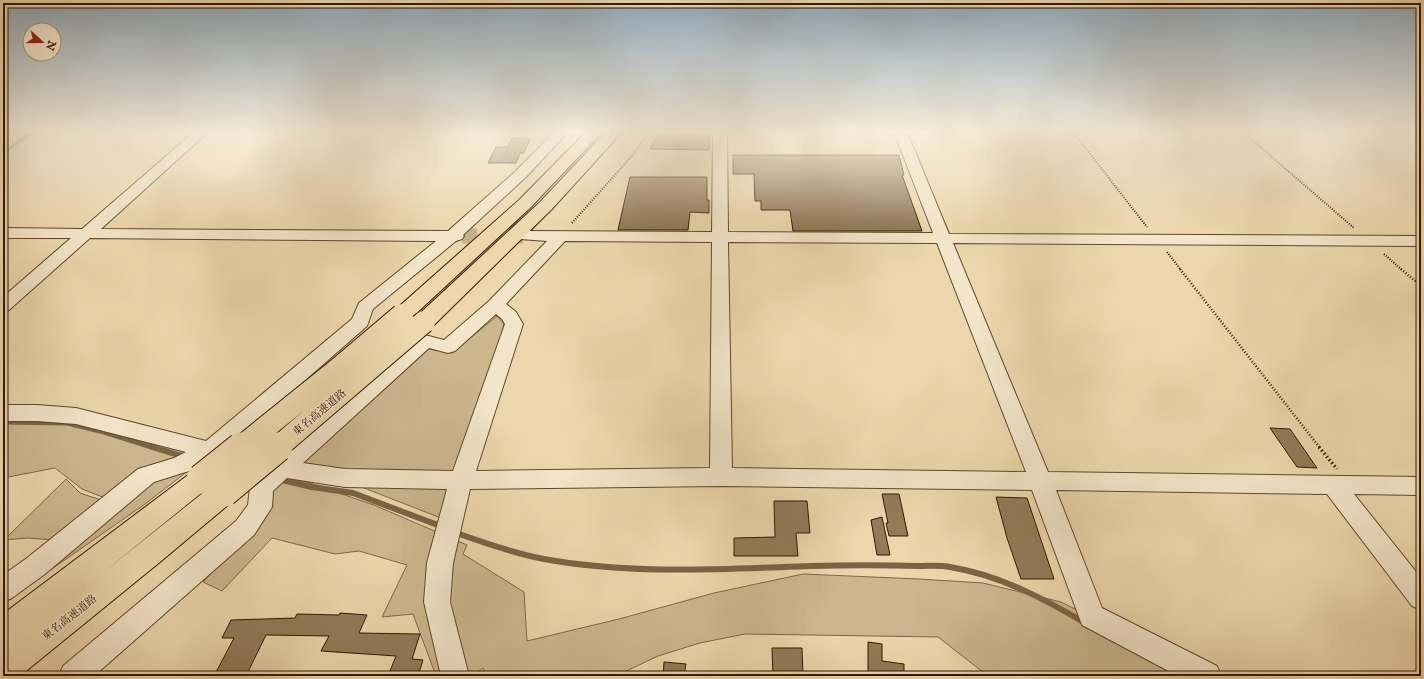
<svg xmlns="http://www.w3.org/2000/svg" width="1424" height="679" font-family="'IM FELL English','Noto Serif JP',serif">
<rect width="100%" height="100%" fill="#ecd7ac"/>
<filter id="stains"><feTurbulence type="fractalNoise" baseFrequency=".005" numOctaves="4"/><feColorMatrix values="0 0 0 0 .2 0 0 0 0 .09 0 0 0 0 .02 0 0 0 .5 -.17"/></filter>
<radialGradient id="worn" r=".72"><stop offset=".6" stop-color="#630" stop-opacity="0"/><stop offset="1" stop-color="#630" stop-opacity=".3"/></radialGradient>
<!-- green -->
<path fill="#ccb78f" stroke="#7e6848" d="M497 316 504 324 491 374 441 518 364 488 300 466 429 349 452 353Z
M3 417 84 422 190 453 110 500 82 489 55 468 3 478Z
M201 461 145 504 3 603V587L142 483Z
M281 473 374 505 467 545 463 554 524 592 527 641 619 619 714 593 803 574 919 579 983 583 1061 602 1207 676H988L938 637 745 634 700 643 658 656 616 676H486L483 668 472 676H436L413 614 382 617 407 565 359 551 335 554 272 538 222 591 203 582 273 506 270 485Z
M66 479 80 493 107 502 56 540 27 538 4 540Z"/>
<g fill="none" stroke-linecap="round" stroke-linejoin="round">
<!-- stream-far2 -->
<path stroke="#7b6444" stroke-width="4" d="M3 152 33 132"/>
<!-- stream-far1 -->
<path stroke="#7b6444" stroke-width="5" d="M3 422 67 423 104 432 155 448"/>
<!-- stream -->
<path stroke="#7b6444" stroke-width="6" d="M152 447 185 457
M278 479 312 487 353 493 443 527
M454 532C484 543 513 553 544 559 632 575 722 569 811 566 848 565 884 565 921 566 931 566 941 565 950 567 999 575 1043 598 1085 623"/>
</g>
<!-- building -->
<path fill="#927b59" stroke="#311800" d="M660 132H710L709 150 650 149Z
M512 138 530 139 524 153H520L516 163H488L496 147H508Z
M733 155H899L904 175H902L922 231H793L790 210H761V201H755L754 174H733Z
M630 177H707V200H709V213L690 212 688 230H618Z
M1270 428 1290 429 1317 468 1297 467Z
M882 494H899L908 536H889L886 523H888Z
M996 497 1027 498 1054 579H1021L1007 538Z
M774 501H807L810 533H796L798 556H734V538L775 537Z
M882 517 890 555H877L871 520Z
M340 613 367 615 359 633 420 634 412 659 423 660 418 676H388L396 656 321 651 329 636 266 635 246 676H214L234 638H222L231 620 295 618 297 614 339 615Z
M868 642 882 644V661L904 664V676H868Z
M772 648H802L803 676H773Z
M664 662 686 664 684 676H663Z"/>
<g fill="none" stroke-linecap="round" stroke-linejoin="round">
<!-- minor-tunnel -->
<path stroke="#c7b18a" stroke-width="15" stroke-dasharray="15 8" stroke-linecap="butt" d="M462 236H526"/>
<defs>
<path id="minor" d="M13 132H29L8 148 3 149V139Z
M194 132H208L101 229 448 231 516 171 554 132H568L526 177 463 235 464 236 462 239 456 241 373 309 367 326 229 447 278 459 418 337 425 335 444 340 489 301 547 241 520 239 518 236 520 233 526 231 712 232 713 132H727L728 232 933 233 894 132H907L949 234 1421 236V246L953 243 1048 472 1421 477V495L1354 494 1421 578V610L1412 606 1327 494 1056 490 1102 608 1217 666 1221 676H1178L1082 625 1032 490 721 486 470 489 453 563 450 602 469 676H441L424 602 427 563 447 489 345 487 287 478 273 491 272 507 254 535 94 676H59L63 666 236 521 248 505 250 487 254 481 263 473 212 459 189 471 154 482 45 574 12 598 3 602V575L27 558 138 469 174 458 186 452 76 424 37 421H3V405H37L76 408 206 441 352 319 359 303 436 241 90 238 9 310 3 312V297L71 238H3V228L82 229ZM565 241 712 242 710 468 476 471 523 324 516 312 506 304ZM728 242 937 243 1026 472 732 468ZM496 314 502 319 505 324 453 471 345 469 303 463 429 348 448 353 455 351Z"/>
<path id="motorway" d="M586 132H602L531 207 409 320 402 322 395 320 391 315 395 310 519 200Z
M606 132H622L552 209 432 327 424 329 416 327 413 322 416 317 540 202Z
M201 469 210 472 214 479 210 486 105 571 214 484 224 481 234 484 238 492 234 500 160 562 20 676H3V649L6 647 3 648V614L192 472Z"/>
</defs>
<!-- minor casing -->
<use href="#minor" stroke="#60482b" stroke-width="2"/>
<!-- motorway casing -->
<use href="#motorway" stroke="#311800" stroke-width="2"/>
<!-- path-far2 -->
<path stroke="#311800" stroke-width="2" stroke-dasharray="1 1.5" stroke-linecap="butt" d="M1073 132 1147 227
M1243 132 1354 228
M572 223 631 157 649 132
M1167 252 1181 270
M1384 254 1402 270"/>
<!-- path-far1 -->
<path stroke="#311800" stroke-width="2.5" stroke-dasharray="1 2" stroke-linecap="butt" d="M1180 269 1320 448
M1401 269 1421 286"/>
<!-- path -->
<path stroke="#311800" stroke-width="3.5" stroke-dasharray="1.5 2.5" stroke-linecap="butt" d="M1319 447 1337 469"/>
<!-- minor -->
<use href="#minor" fill="#f3e5c9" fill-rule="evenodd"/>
<!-- motorway -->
<use href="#motorway" fill="#ecd7ac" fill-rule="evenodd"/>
<defs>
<path id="motorway-bridge-far1" d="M240 448 343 365 402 315
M277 448 424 322"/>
<path id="motorway-bridge" d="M201 479 241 447
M224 492 278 447"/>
</defs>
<!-- motorway-bridge-far1 casing -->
<use href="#motorway-bridge-far1" stroke="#311800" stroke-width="24" stroke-linecap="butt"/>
<!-- motorway-bridge casing -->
<use href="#motorway-bridge" stroke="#311800" stroke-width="31" stroke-linecap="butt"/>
<!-- motorway-bridge-far1 -->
<use href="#motorway-bridge-far1" stroke="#ecd7ac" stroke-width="22"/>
<!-- motorway-bridge -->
<use href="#motorway-bridge" stroke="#ecd7ac" stroke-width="29"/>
</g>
<!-- sky -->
<linearGradient id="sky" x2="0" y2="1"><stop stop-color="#90a8b9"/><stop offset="0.58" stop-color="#f6edda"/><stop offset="1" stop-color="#f6edda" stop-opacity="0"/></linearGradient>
<rect width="1424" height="227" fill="url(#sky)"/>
<g text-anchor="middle" stroke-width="3" stroke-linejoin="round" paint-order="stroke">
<!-- street labels -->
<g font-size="11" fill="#311800" stroke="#f3e5c9">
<text transform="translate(319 412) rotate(-40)" y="4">東名高速道路</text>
<text transform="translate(69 617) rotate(-38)" y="4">東名高速道路</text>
</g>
</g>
<!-- margin -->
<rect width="1424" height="679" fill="none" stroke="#ecd7ac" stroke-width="16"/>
<rect x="4" y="4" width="1416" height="671" fill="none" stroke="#311800" stroke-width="2"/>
<rect x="8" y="8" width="1408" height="663" fill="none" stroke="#311800"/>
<!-- north arrow -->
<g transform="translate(42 42) rotate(111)"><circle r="19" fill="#f3e5c9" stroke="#a59379"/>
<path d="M0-3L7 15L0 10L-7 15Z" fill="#8f2418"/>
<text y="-6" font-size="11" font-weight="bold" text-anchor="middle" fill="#311800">N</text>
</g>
<rect width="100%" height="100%" filter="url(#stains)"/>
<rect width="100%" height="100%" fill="url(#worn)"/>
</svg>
